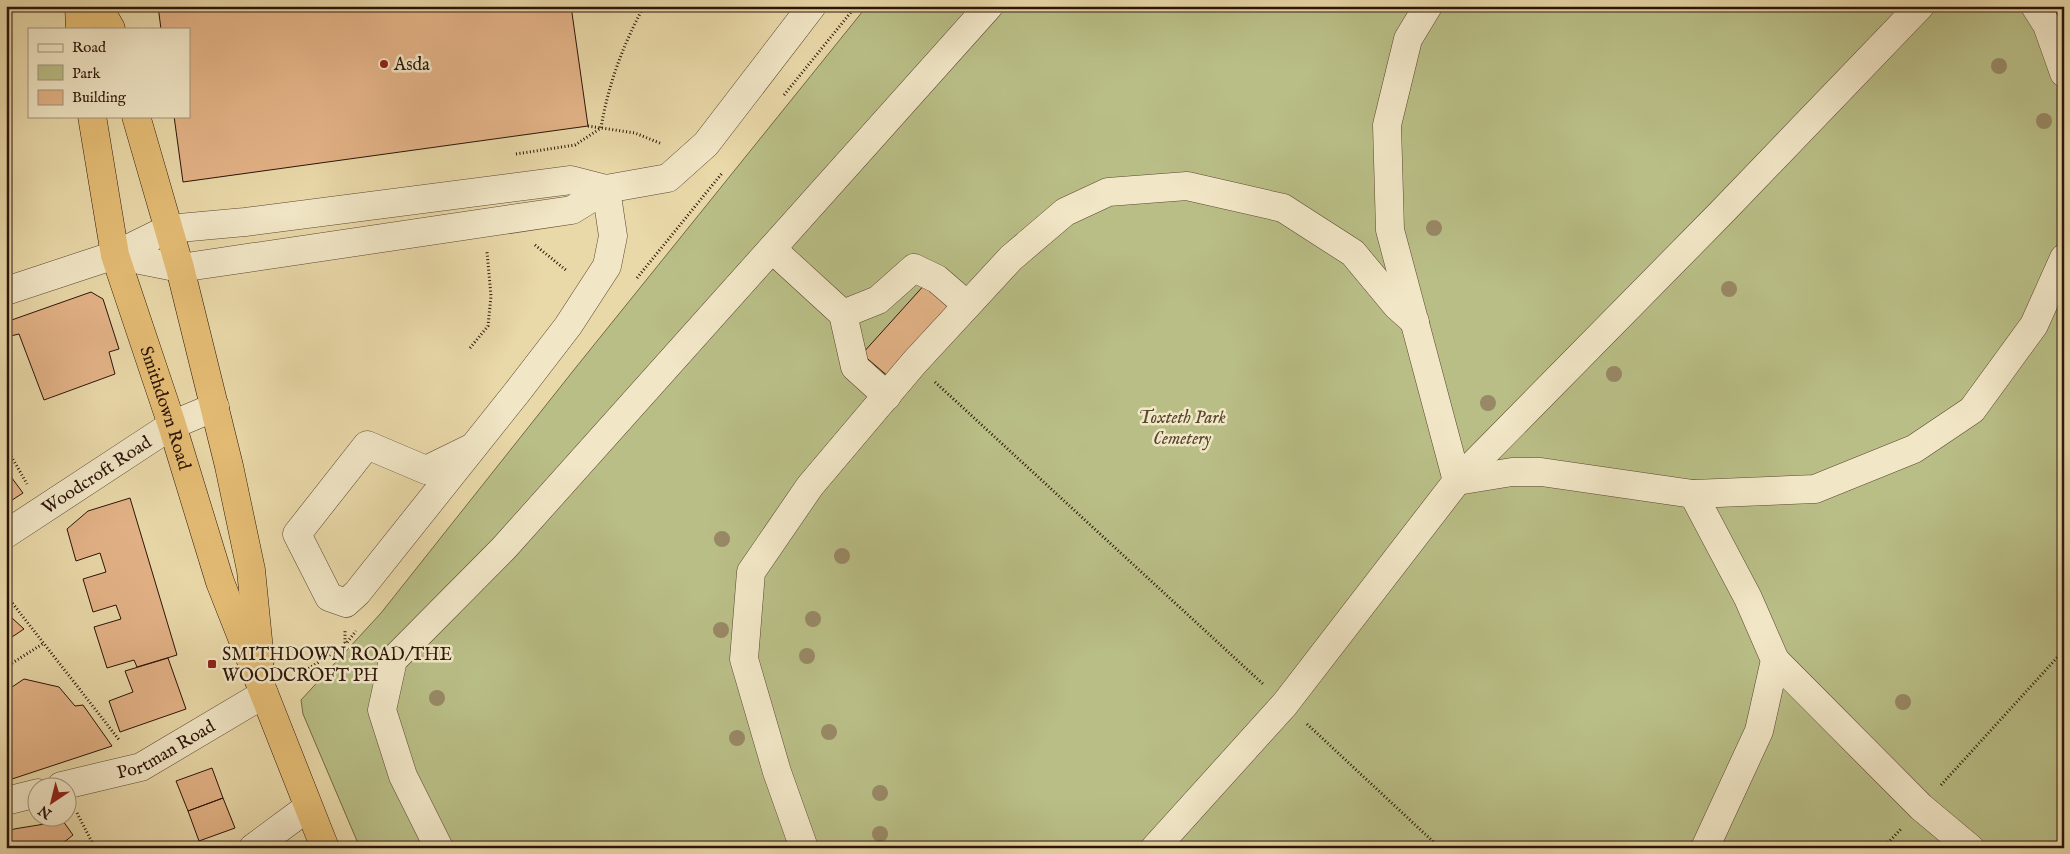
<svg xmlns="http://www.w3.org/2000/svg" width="2070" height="854" font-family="'IM FELL English',serif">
<rect width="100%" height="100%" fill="#e9d8a8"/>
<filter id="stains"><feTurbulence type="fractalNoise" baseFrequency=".004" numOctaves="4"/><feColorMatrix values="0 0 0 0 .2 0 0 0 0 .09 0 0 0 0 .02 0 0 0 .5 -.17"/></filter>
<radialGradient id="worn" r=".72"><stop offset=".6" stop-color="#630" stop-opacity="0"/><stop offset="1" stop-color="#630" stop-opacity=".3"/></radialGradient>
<!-- green -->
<path fill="#b9be86" stroke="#726947" d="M867 6H2064V848H360L303 714 301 700 381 613 577 366Z"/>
<!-- building -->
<path fill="#e3b387" stroke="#2c1408" d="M158 6H571L588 126 183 182 174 116H189V29H161Z
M927 282 955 307 890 378 862 354Z
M91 292 103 299 119 349 109 352 115 374 44 400 19 334 6 337V322Z
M6 470 23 493 6 504Z
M130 498 177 655 137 667 134 660 107 668 94 627 121 619 116 605 93 612 83 579 106 572 100 553 76 561 67 529 88 511Z
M6 610 12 618 24 629 6 641Z
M168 658 186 709 120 732 109 701 133 692 125 671Z
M24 679 59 687 75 706 83 705 112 746 6 781V691Z
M212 768 223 798 188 811 176 781Z
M223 798 235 828 199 841 188 811Z
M63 821 73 835 57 848H6V833L14 829Z"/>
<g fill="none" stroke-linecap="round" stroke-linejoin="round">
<defs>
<g id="minor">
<path d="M1428 6 1408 39 1387 125 1390 230 1457 481 1512 472H1541L1693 494 1815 489 1914 449 1972 410 2034 325 2064 258"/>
<path d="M2035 6 2047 25 2064 73"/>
<path d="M772 249 843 314 855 367 887 396"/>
<path d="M115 255 180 268 572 210 606 189 668 178 706 144 812 6"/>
<path d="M6 291 115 255 168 229 245 222 571 180 606 189"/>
<path d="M843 314 878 300 914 268 937 279 967 305"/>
<path d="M473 447 426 470 367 445 297 534 329 597 346 603 357 593 518 391 568 326 607 266 613 236 606 189"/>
<path d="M1693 494 1748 598 1775 660 1759 731 1705 848"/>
<path id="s1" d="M6 534 172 425 215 407"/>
<path d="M1775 660 1921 807 1970 848"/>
<path id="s2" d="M61 786 141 767 264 694"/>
<path d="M6 801 38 793"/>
<path d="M253 848 307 808"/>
<path d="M439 848 403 776 382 710 393 660 504 548 989 6"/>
<path d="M804 848 777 772 744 659 751 572 810 486 914 363 1011 258 1065 212 1108 192 1187 186 1283 208 1353 253 1397 306 1415 322"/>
<path d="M1155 848 1285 704 1457 481 1721 213 1920 6"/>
</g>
<g id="highway">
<path d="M79 6 80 29"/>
<path d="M98 6 111 29"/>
<path id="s3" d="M92 116 115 255 172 425 220 582 325 848"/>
<path d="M136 116 180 268 229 466 251 570 260 660"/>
</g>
</defs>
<!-- minor casing -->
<use href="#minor" stroke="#5b4530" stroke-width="29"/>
<!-- highway casing -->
<use href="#highway" stroke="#2c1408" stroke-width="29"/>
<!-- path -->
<path stroke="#2c1408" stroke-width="3" stroke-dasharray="1 2.5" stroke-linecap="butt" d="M784 95 856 6
M588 126 635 133 662 144
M516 154 575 145 601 128C608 85 623 45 644 6
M535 245 567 271
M637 278 723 172
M470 348 488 326 491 296 487 252
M935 382 1263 684
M6 447 27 484
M6 595 120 741
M345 645 356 631
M6 667 44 643
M291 680 345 645V631
M1307 724 1440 848
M1941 785 2064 650
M77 813 95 848
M82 848 91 842
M1883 848 1902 828"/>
<!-- minor -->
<use href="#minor" stroke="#f1e6c6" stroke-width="28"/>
<!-- highway -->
<use href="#highway" stroke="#e4bc74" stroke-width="28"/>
</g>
<!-- trees -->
<g fill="#988865">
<circle cx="1999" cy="66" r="8"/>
<circle cx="2044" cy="121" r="8"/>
<circle cx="1434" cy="228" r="8"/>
<circle cx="1729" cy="289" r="8"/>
<circle cx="1614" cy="374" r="8"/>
<circle cx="1488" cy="403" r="8"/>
<circle cx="722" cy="539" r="8"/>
<circle cx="842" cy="556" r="8"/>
<circle cx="813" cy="619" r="8"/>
<circle cx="721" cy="630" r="8"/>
<circle cx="807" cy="656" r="8"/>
<circle cx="437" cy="698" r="8"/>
<circle cx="1903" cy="702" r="8"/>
<circle cx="829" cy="732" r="8"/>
<circle cx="737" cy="738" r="8"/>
<circle cx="880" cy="793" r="8"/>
<circle cx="880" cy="834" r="8"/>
</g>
<!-- markers -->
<g fill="#8f2418" stroke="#f1e6c6" stroke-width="2">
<circle cx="384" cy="64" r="5"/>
<rect x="207" y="659" width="10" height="10" rx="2.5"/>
</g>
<g text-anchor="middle" stroke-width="5" stroke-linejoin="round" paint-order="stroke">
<!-- poi labels -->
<g font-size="18" fill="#2c1408" stroke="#f1e6c6" text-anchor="start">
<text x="394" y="70">Asda</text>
<text x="222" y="660">SMITHDOWN ROAD/THE<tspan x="222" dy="21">WOODCROFT PH</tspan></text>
</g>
<!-- street labels -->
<g font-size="18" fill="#2c1408" stroke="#f1e6c6">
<text dy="6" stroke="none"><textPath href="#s3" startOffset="302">Smithdown Road</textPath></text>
<text dy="6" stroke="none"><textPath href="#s1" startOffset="108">Woodcroft Road</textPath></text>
<text dy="6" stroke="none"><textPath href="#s2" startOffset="112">Portman Road</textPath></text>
</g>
<!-- park labels -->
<g font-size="18" font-style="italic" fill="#56472e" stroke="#f1e6c6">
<text x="1182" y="423">Toxteth Park<tspan x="1182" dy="21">Cemetery</tspan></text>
</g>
</g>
<!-- margin -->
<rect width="2070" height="854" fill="none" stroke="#e9d8a8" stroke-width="25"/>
<rect x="8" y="8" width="2055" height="839" fill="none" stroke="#2c1408" stroke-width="2.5"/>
<rect x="12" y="12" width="2045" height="829" fill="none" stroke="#2c1408"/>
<!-- legend -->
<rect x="28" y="28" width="162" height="90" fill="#f1e6c6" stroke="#a2927a"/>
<rect x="38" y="44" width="25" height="8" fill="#f1e6c6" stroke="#a2927a"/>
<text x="72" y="52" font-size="15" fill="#2c1408">Road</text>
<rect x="38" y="65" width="25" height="15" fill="#b9be86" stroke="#a2927a"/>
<text x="72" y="78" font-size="15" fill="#2c1408">Park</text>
<rect x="38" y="90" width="25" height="15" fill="#e3b387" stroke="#a2927a"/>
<text x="72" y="102" font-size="15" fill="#2c1408">Building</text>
<!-- north arrow -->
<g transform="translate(52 802) rotate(215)"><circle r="24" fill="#f1e6c6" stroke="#a2927a"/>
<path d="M0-4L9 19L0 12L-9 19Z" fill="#8f2418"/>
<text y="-8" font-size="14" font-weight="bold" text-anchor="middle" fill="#2c1408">N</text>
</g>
<rect width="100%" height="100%" filter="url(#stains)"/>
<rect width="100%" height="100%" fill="url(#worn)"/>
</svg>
